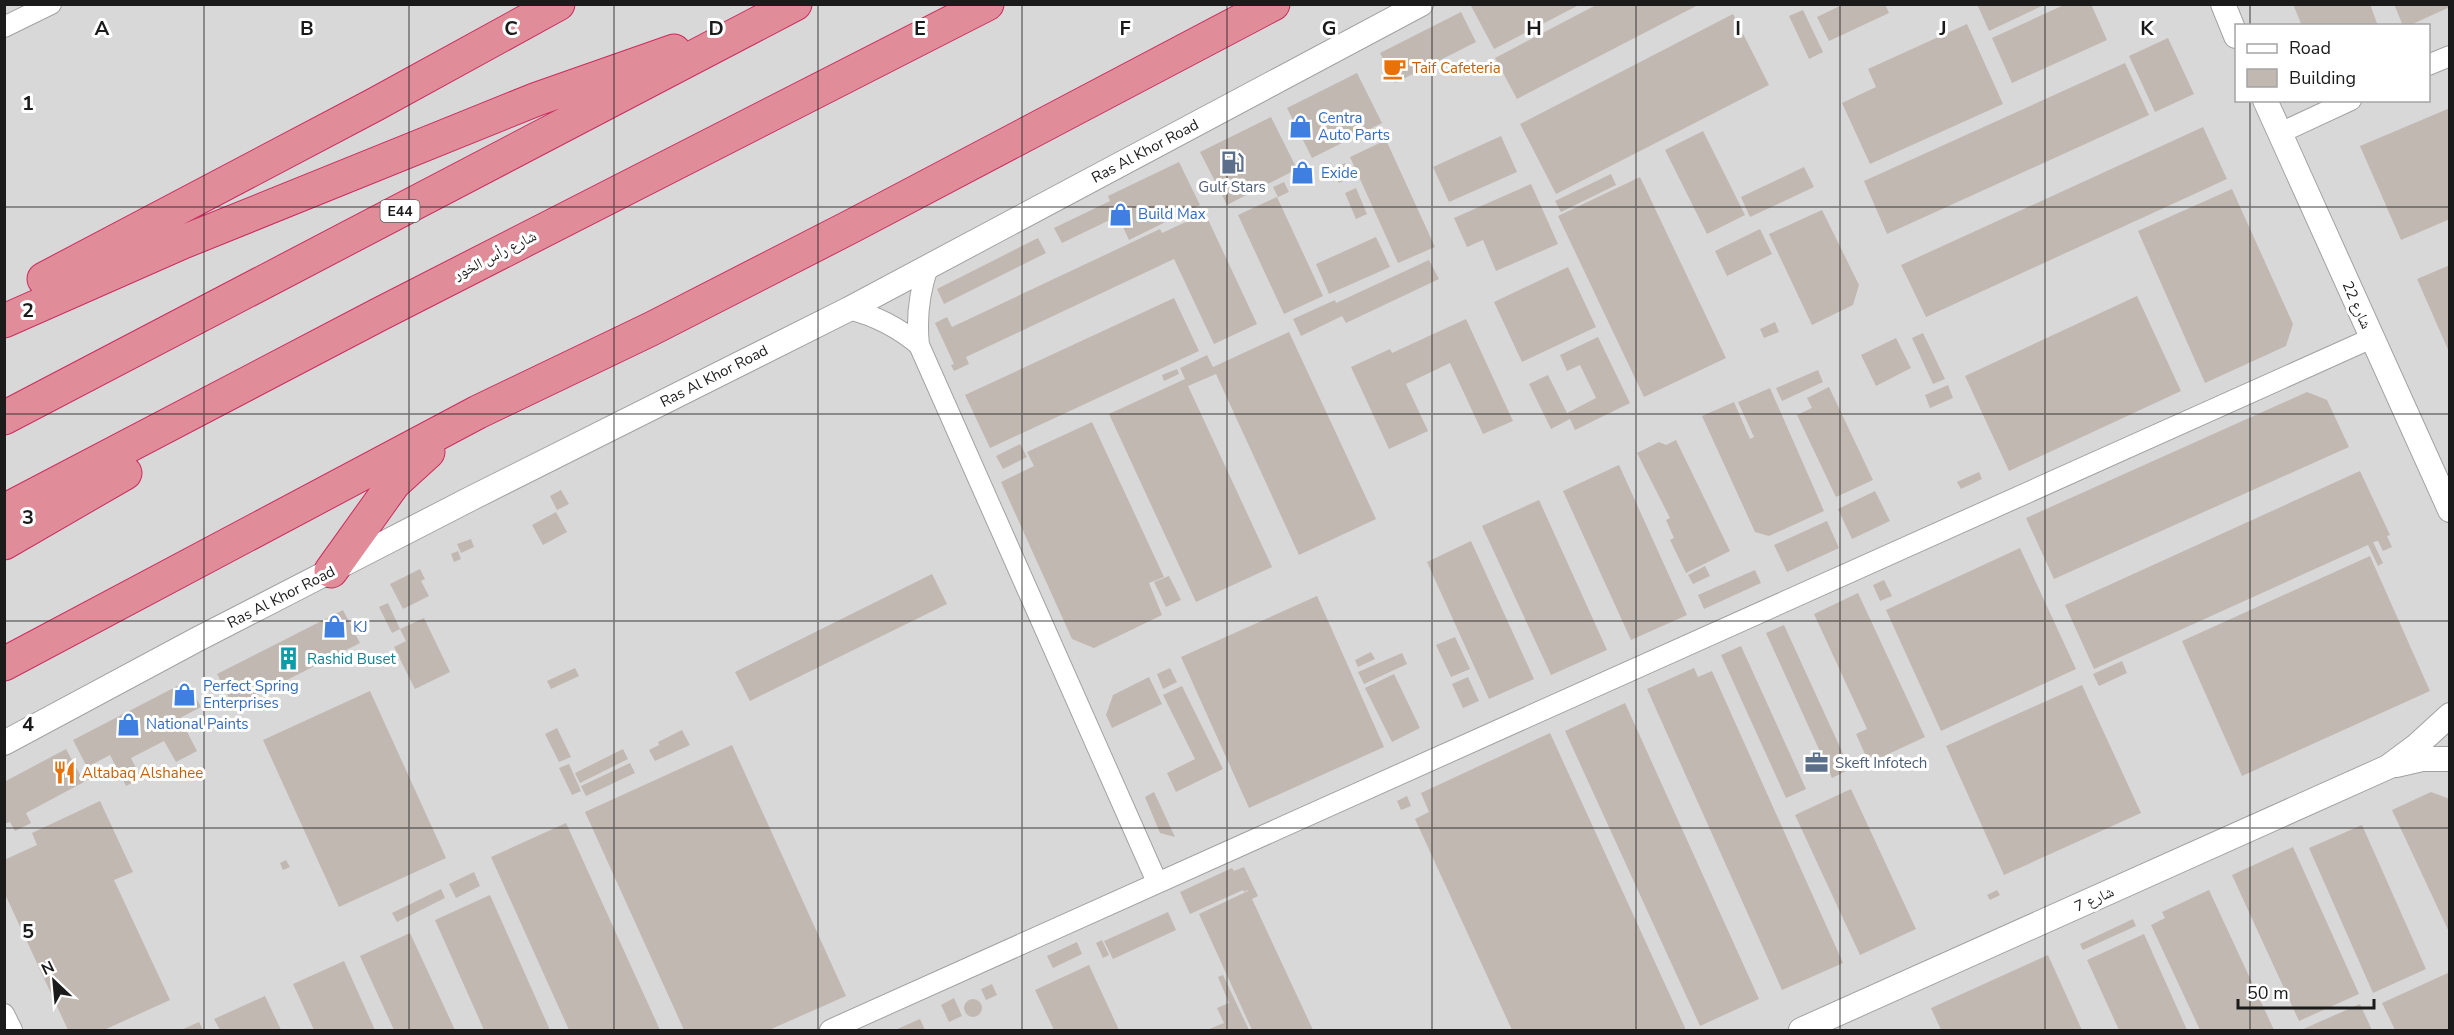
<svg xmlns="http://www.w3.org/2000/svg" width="2454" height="1035" font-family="'Nunito Sans','Noto Naskh Arabic',sans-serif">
<rect width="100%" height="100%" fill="#ece8e1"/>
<!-- residential -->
<path fill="#d9d8d8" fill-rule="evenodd" d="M5 5H2449V1030H5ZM2236 26H2428V100H2236Z"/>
<!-- building -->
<path fill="#c0b8b1" d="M1470 4H1581L1494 49Z
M1598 4H1700L1517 99 1495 58Z
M1844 4H1885L1889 13 1829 41 1817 17Z
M1977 4H2046L1989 31Z
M2066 4H2091L2107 40 2012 83 1992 38Z
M2293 4H2370L2378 26H2302Z
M2394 4H2450V7L2408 26H2403Z
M1803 10 1823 52 1809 59 1789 16Z
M1461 12 1476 42 1395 83 1380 53Z
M1733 14 1769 85 1556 194 1520 124Z
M1967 24 2003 104 1870 164 1842 103 1876 87 1868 69Z
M2168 38 2194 94 2155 112 2129 56Z
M2125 63 2149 115 1887 234 1864 181Z
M1357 73 1382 123 1312 158 1287 108Z
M2450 108V219L2401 240 2360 146Z
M1271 117 1297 169 1227 205 1200 152Z
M2203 127 2227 179 1926 317 1901 265Z
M1703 131 1745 215 1707 234 1665 150Z
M1501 136 1517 172 1449 202 1433 167Z
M1386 140 1435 247 1398 263 1350 157Z
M1179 162 1200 205 1129 240 1118 216 1062 243 1054 228 1110 201 1108 196Z
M1345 163 1351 177 1339 183 1332 169Z
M1804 167 1814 187 1750 217 1741 197Z
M1611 174 1616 185 1561 212 1555 201Z
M1640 177 1726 358 1644 397 1558 216Z
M1284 182 1289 192 1278 197 1273 187Z
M1531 184 1558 244 1496 271 1483 240 1467 247 1454 218Z
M1356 188 1367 214 1356 219 1345 193Z
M2232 189 2293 324 2286 346 2205 383 2138 231Z
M1277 197 1323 296 1284 314 1238 215Z
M1822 210 1859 285 1853 305 1812 325 1769 234Z
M1205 213 1257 324 1214 344 1174 259 966 357 969 364 954 371 951 365 954 364 935 323 947 317 952 327 1160 229 1162 233Z
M1760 229 1772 254 1727 276 1715 251Z
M1376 237 1390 267 1329 294 1316 264Z
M1038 238 1046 253 944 304 937 289Z
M1429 260 1439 279 1346 323 1342 316 1301 336 1293 319 1335 300 1336 303Z
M2450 265V354L2417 279Z
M1568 267 1596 327 1522 362 1494 302Z
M2137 296 2181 391 2009 471 1965 376Z
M1174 298 1199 351 990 448 965 395Z
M1466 319 1513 421 1483 434 1450 363 1406 384 1428 431 1389 449 1351 367 1390 349 1392 353Z
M1775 322 1779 332 1764 338 1760 329Z
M1289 332 1376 519 1299 555 1216 374 1188 386 1272 567 1196 602 1109 414 1185 379 1180 368 1207 355 1213 367Z
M1923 333 1945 379 1933 384 1912 338Z
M1598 337 1630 403 1575 430 1570 419 1551 429 1529 384 1548 375 1567 413 1596 398 1580 365 1567 371 1560 355Z
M1896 338 1911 368 1876 386 1861 355Z
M1177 369 1179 374 1164 381 1162 375Z
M1818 370 1823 382 1782 401 1776 388Z
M1948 385 1953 398 1930 408 1925 395Z
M1829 387 1873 480 1836 497 1797 415 1812 408 1807 398Z
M1770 388 1824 511 1769 536 1755 532 1702 416 1734 402 1750 439 1754 437 1738 402Z
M2307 392 2327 400 2349 447 2054 579 2026 518Z
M1092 422 1164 577 1149 583 1162 615 1094 648 1072 639 1001 482 1034 466 1027 452Z
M1676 440 1730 551 1686 573 1670 540 1674 538 1666 520 1670 518 1637 453 1659 442 1666 445Z
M1020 444 1027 457 1003 469 996 456Z
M1619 465 1687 615 1631 640 1563 491Z
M2360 471 2390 535 2387 536 2392 547 2383 551 2378 541 2373 542 2383 563 2378 566 2368 545 2094 669 2065 605Z
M1979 472 1982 479 1961 489 1957 482Z
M561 490 569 504 557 510 550 496Z
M1875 491 1890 521 1852 539 1838 509Z
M1539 500 1607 650 1551 675 1482 526Z
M556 512 567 532 543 545 532 525Z
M1827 521 1839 548 1787 572 1774 545Z
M471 539 474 547 461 553 457 544Z
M1471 541 1534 679 1489 699 1427 562Z
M2020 548 2076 669 1941 731 1886 610Z
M458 551 461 559 454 562 451 554Z
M2370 556 2430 691 2242 776 2182 641Z
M1705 566 1710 576 1693 584 1688 575Z
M420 569 425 579 421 581 429 596 403 609 390 584Z
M1755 570 1761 583 1704 609 1698 595Z
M932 574 947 604 750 701 735 672Z
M1169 576 1181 600 1166 607 1154 582Z
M1884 580 1892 596 1880 601 1873 585Z
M1858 593 1925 737 1869 763 1856 734 1867 729 1814 614Z
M1317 596 1384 747 1249 808 1181 657Z
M388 603 400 629 392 633 379 607Z
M343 610 360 643 234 707 217 674Z
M424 618 450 672 415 689 394 647 406 641 400 629Z
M1784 625 1850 769 1832 778 1766 633Z
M1455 637 1470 669 1451 677 1436 645Z
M1741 646 1806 789 1786 798 1721 655Z
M1371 652 1375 659 1358 667 1355 660Z
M1402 653 1407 664 1364 684 1358 672Z
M2122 661 2127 673 2099 686 2093 674Z
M575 668 579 676 551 689 547 681Z
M1170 668 1177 682 1163 689 1157 674Z
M1694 668 1698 677 1712 671 1843 963 1782 990 1647 689Z
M1394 674 1420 728 1392 742 1365 688Z
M1149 677 1162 704 1112 728 1106 715 1113 695Z
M1468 677 1479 701 1463 708 1452 684Z
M187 681 201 707 180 718 197 751 176 762 164 741 131 758 141 778 126 786 110 755 87 767 73 740Z
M2082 685 2141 813 2004 875 1946 746Z
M1182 686 1223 769 1176 792 1167 773 1195 759 1163 695Z
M370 691 446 858 339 907 263 740Z
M1625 703 1759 999 1700 1026 1565 731Z
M557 728 571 757 559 762 545 734Z
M682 730 690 745 655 761 649 750 659 745 658 742Z
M1550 733 1686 1030H1512L1415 819 1429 812 1421 793Z
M732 745 846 996 769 1030H684L585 812Z
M66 749 84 782 26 813 31 823 15 831 10 822 4 824V782Z
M623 749 628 759 580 783 575 773Z
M630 763 635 773 586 796 581 786Z
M569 764 581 791 572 795 559 768Z
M1851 789 1916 929 1860 955 1795 815Z
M1154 792 1175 837 1160 833 1145 797Z
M2431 792 2450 799V934L2392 810Z
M1407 796 1411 806 1401 810 1397 801Z
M100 801 133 872 114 880 170 1000 104 1030H68L4 892V860L37 845 32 833Z
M566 823 660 1030H569L491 857Z
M2362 825 2426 969 2373 993 2309 848Z
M2293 847 2359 994 2299 1021 2232 875Z
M286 860 290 867 283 870 280 863Z
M1244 867 1258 896 1252 899 1313 1030H1252L1199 914 1248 891V890L1244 892 1243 890 1190 914 1180 892 1232 868 1234 871Z
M474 872 480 886 456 898 449 884Z
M441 889 445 898 397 922 392 913Z
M1997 890 2000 895 1990 900 1987 895Z
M2209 890 2274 1030H2200L2151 925 2165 918 2162 912Z
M490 895 550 1030H484L435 920Z
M1168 912 1176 930 1113 959 1104 941Z
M2133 919 2136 926 2083 950 2080 944Z
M410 933 455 1030H394L360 956Z
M2144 934 2187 1030H2119L2087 960Z
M1102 940 1109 955 1103 958 1096 943Z
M1077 942 1082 954 1053 968 1047 956Z
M2048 955 2082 1030H1941L1931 1008Z
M344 961 375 1030H314L293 984Z
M1089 965 1119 1030H1054L1035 990Z
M2450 972V1030H2395L2382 1003Z
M1223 975 1249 1030H1207L1224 1023 1217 1008 1229 1003 1218 977Z
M992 984 997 995 986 1000 981 989Z
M265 996 281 1030H220L214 1019Z
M954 998 962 1016 949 1022 941 1005Z
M964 1008a9 9 0 1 1 18 0a9 9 0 1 1-18 0Z
M2360 1004 2372 1030H2301Z
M920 1019 925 1030H895Z
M199 1022 203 1030H181Z"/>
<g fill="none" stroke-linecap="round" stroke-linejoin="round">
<defs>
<path id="minor" d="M4 27 51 4
M2428 65 2450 56
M2280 133 2351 100
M928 267C919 293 916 317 919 345L1157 882
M849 309C876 316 898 327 919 345
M4 1014 12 1030
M830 1030 2372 338"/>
<path id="tertiary" d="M2223 4 2236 36
M2265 100 2450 510
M4 743 196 640 470 499 849 309 1421 4
M2396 765 2422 759H2450
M1801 1030 2388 767 2415 747 2450 715"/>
<path id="motorway" d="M44 279 374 105 558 4
M4 321 183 242 537 99 674 51
M4 418 795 4
M4 511 378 315 987 4
M4 543 125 473
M331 571 394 483 428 452
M4 664 478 412 651 329 852 226 1273 4"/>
</defs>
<!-- minor casing -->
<use href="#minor" stroke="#a2a2a2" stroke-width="22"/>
<!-- tertiary casing -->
<use href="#tertiary" stroke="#a2a2a2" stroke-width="26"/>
<!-- motorway casing -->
<use href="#motorway" stroke="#ca2e5e" stroke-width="35"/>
<!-- minor -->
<use href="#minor" stroke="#fff" stroke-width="20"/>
<!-- tertiary -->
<use href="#tertiary" stroke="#fff" stroke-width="24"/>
<!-- motorway -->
<use href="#motorway" stroke="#e08c99" stroke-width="33"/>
</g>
<!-- grid -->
<path fill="none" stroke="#1b1b1b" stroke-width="1.5" stroke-opacity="0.55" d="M204 4V1030M409 4V1030M614 4V1030M818 4V1030M1022 4V1030M1227 4V1030M1432 4V1030M1636 4V1030M1840 4V1030M2045 4V1030M2250 4V26M2250 100V1030M4 207H2450M4 414H2450M4 621H2450M4 828H2450"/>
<!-- icons -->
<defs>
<symbol id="cafe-bare" viewBox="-9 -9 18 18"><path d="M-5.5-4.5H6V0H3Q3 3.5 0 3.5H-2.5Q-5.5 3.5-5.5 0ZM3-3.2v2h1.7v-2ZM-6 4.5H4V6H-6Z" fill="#e8710a" stroke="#fff" stroke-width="2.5" paint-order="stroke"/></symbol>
<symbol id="shop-bare" viewBox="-9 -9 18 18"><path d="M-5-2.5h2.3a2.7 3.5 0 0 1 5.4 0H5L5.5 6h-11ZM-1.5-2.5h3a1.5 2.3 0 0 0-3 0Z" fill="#3f7fe0" stroke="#fff" stroke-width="2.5" paint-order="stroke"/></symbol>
<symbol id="fuel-bare" viewBox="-9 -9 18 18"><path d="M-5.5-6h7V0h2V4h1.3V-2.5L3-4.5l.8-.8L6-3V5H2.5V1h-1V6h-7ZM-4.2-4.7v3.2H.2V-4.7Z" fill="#5c6f8a" stroke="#fff" stroke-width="2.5" paint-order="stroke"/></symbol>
<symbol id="building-bare" viewBox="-9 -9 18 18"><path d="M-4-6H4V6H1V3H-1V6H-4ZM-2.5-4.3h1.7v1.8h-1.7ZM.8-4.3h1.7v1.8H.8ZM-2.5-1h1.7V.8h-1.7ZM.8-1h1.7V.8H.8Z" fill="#0f9aa8" stroke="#fff" stroke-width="2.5" paint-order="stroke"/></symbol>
<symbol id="office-bare" viewBox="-9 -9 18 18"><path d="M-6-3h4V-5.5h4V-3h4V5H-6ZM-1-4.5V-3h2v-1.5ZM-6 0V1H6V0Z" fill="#5c6f8a" stroke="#fff" stroke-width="2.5" paint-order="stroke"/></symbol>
<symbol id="restaurant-bare" viewBox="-9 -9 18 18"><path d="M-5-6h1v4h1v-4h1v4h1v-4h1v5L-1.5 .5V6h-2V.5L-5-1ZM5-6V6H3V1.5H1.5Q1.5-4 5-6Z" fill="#e8710a" stroke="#fff" stroke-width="2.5" paint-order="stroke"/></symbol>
</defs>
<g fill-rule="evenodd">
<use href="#cafe-bare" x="1378" y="52" width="33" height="33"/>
<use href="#shop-bare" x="1284" y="110" width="33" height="33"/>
<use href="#fuel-bare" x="1216" y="146" width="33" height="33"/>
<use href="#shop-bare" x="1286" y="156" width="33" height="33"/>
<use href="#shop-bare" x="1104" y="198" width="33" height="33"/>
<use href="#shop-bare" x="318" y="610" width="33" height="33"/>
<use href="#building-bare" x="272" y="642" width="33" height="33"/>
<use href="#shop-bare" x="168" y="678" width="33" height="33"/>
<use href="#shop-bare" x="112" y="708" width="33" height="33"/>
<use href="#office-bare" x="1800" y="746" width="33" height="33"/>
<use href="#restaurant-bare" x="48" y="756" width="33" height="33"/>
</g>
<g text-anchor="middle" stroke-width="6" stroke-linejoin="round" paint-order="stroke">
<!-- shield labels -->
<rect fill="#fff" stroke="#5f5f5f" stroke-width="1.5" x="380.5" y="200" width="39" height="22" rx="4.5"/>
<g font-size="14" font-weight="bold" fill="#1b1b1b">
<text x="400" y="216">E44</text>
</g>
<!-- food labels -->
<g font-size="15" fill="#c56008" stroke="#fff" text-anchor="start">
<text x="1412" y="73">Taif Cafeteria</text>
<text x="82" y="778">Altabaq Alshahee</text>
</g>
<!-- shop labels -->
<g font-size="15" fill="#366cbe" stroke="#fff" text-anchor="start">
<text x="1318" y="123">Centra<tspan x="1318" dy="17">Auto Parts</tspan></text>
<text x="1321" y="178">Exide</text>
<text x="1138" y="219">Build Max</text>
<text x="353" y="632">KJ</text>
<text x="203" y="691">Perfect Spring<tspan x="203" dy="17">Enterprises</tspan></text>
<text x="146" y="729">National Paints</text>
</g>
<!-- street labels -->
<g font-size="15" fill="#1b1b1b" stroke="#fff">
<text transform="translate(1145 151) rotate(-28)" y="5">Ras Al Khor Road</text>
<text transform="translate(495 255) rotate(-27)" y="5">شارع رأس الخور</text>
<text transform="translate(2357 305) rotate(66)" y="5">شارع 22</text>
<text transform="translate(714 376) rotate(-27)" y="5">Ras Al Khor Road</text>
<text transform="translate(281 597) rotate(-27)" y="5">Ras Al Khor Road</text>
<text transform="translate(2094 899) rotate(-24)" y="5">شارع 7</text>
</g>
<!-- service labels -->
<g font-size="15" fill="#4e5e75" stroke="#fff">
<text x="1232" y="192">Gulf Stars</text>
<text x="1835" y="768" text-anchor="start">Skeft Infotech</text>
</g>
<!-- culture labels -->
<g font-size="15" fill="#0d838f" stroke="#fff" text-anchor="start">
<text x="307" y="664">Rashid Buset</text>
</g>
</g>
<g font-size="20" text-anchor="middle" font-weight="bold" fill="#1b1b1b" stroke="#fff" stroke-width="6" stroke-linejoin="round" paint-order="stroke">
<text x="102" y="35">A</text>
<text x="307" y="35">B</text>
<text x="511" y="35">C</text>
<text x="716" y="35">D</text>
<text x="920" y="35">E</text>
<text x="1125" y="35">F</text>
<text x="1329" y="35">G</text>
<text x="1534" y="35">H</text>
<text x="1738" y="35">I</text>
<text x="1943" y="35">J</text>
<text x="2147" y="35">K</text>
<text x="28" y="110">1</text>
<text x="28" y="317">2</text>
<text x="28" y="524">3</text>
<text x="28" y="731">4</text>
<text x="28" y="938">5</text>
</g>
<!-- border -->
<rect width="2454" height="1035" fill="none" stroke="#1b1b1b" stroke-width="12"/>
<!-- legend -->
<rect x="2235" y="24" width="195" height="78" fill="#ffffff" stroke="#a4a4a4" stroke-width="1.5"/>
<rect x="2247" y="44" width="30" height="9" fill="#ffffff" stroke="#a4a4a4" stroke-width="1.5"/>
<text x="2289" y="54" font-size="18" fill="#1b1b1b">Road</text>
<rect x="2247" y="69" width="30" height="18" fill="#c0b8b1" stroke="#a4a4a4" stroke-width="1.5"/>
<text x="2289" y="84" font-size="18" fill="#1b1b1b">Building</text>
<!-- north arrow -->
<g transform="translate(54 981) rotate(334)" stroke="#ffffff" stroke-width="4.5" paint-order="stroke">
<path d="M0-4.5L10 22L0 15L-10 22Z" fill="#1b1b1b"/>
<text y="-9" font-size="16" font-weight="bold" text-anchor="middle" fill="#1b1b1b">N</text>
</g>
<!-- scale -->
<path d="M2238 999v9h136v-9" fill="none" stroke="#1b1b1b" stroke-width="3"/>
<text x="2247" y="999" font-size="18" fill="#1b1b1b" stroke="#ffffff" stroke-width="4.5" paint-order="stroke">50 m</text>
</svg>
